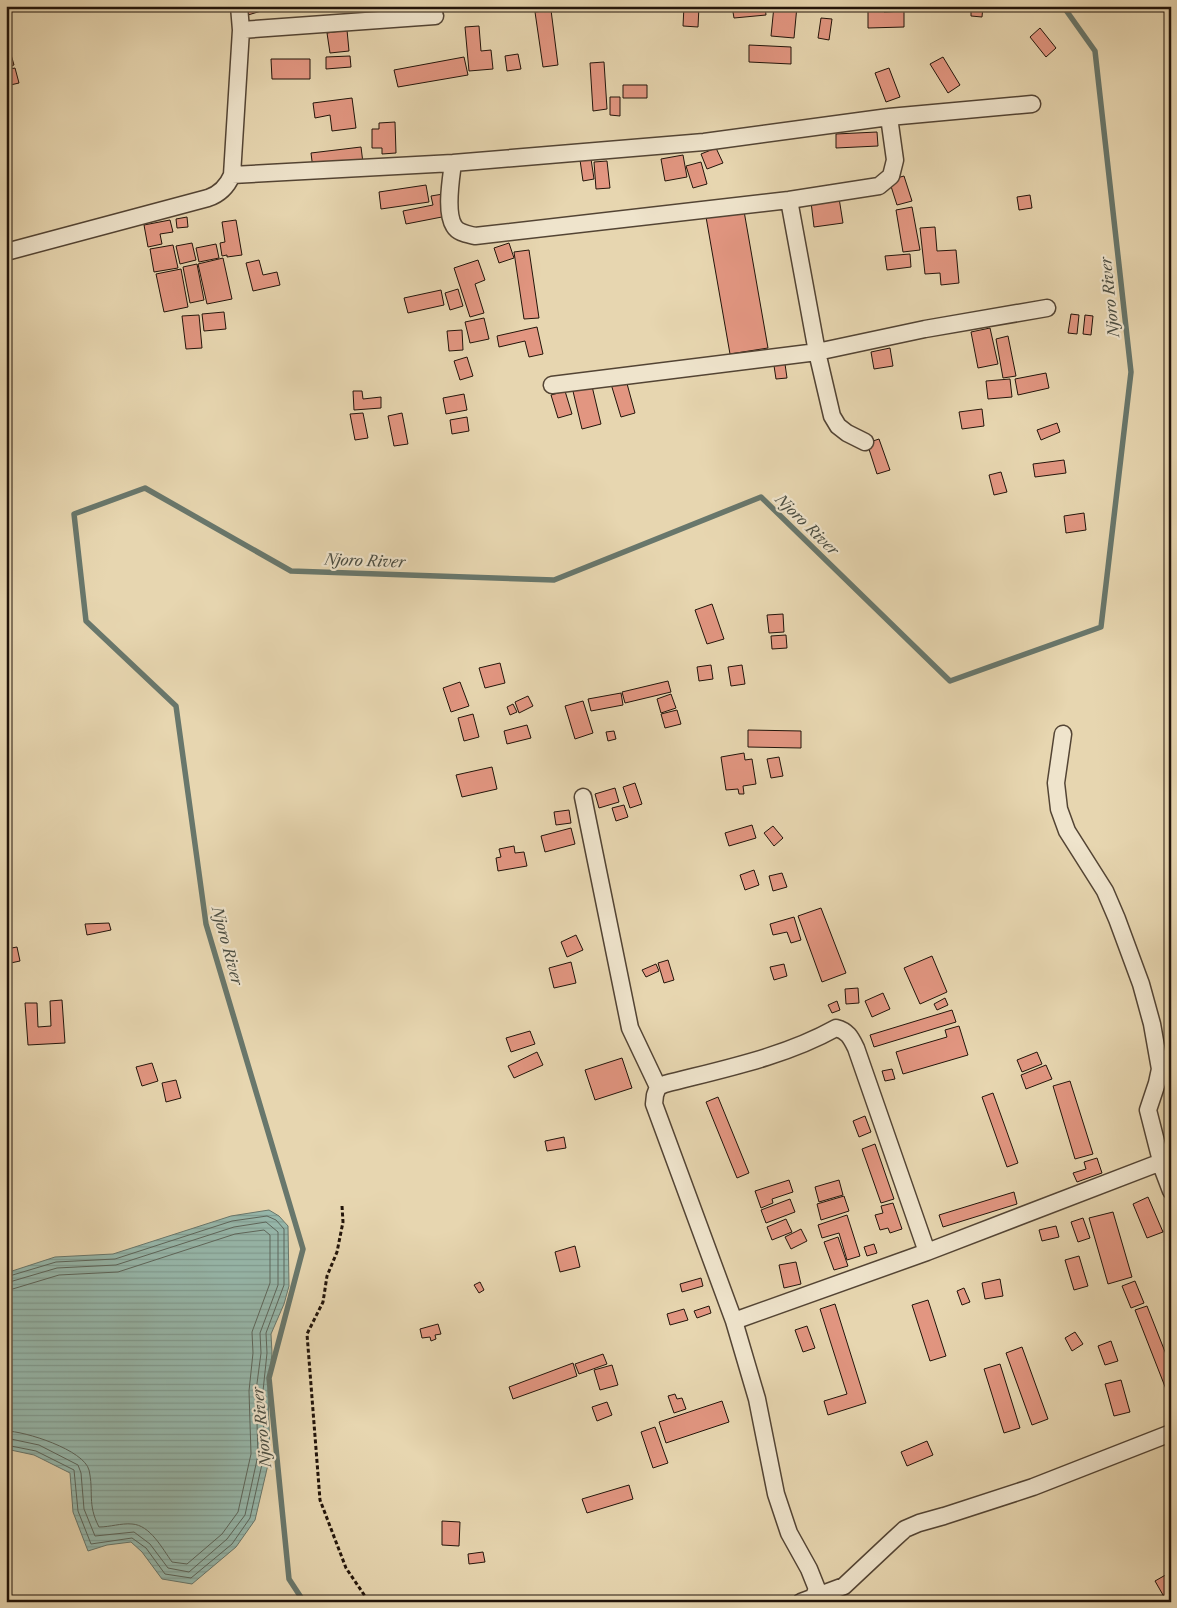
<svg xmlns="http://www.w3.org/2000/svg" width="1177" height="1608" font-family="'Libre Caslon Text',serif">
<defs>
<pattern id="water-rules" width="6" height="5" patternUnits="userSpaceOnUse" patternTransform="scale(1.25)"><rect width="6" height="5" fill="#97b9ad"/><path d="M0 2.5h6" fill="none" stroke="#829e94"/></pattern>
</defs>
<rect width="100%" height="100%" fill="#e7d6b0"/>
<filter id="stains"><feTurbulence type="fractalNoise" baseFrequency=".004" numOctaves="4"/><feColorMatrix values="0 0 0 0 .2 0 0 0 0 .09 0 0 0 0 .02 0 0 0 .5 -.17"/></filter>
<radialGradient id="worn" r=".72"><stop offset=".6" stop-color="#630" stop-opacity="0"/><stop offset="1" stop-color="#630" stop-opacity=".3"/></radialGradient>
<!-- water -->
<path fill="url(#water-rules)" stroke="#68776c" d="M269 1210 279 1216 288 1226 289 1286 284 1304 271 1334 272 1353 268 1391 270 1456 255 1520 236 1547 192 1584 162 1579 142 1552 131 1542 107 1545 88 1551 73 1512 70 1473 34 1455 6 1449V1273L55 1257 113 1254 231 1216Z"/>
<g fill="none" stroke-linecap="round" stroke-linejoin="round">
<!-- shore -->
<path stroke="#5c665c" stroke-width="1" d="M6 1277 56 1262 115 1259 232 1221 267 1216 276 1220 284 1229V1285L266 1333 267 1353 263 1391 264 1455 250 1518 232 1544 191 1578 165 1574 146 1548 132 1538 91 1544 78 1511 74 1470 36 1451 6 1445
M6 1283 57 1268 116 1265 234 1227 266 1222 278 1232V1285L260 1333 261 1353 256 1391 258 1455 245 1515 227 1539 189 1572 168 1568 150 1544 134 1532 95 1536 84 1509 81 1473 78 1465 39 1445 6 1438
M6 1291 59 1275 118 1272 235 1234 264 1230 270 1235V1283L252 1332 253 1353 249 1391 251 1454 238 1512 222 1534 187 1564 172 1562C162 1548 150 1525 132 1524 121 1523 110 1527 99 1527 87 1504 94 1492 89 1470 84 1450 25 1431 6 1431"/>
<!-- stream -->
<path stroke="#68776c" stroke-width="5.5" d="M304 1602 289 1579 269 1378 303 1249 206 924 176 706 86 621 74 514 145 488 291 571 554 580 761 497 950 681 1101 627 1131 372 1095 51 1063 6"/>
</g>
<!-- building -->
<path fill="#e29681" stroke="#22140a" d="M246 6H270L271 8 248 15Z
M684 6H699L698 27 683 26Z
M732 6H765L766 15 734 18Z
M774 6H797L794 38 771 36Z
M868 6H883L884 12 904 11V27L868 28Z
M971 6H983L982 17 971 16Z
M551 10 558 65 543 67 535 12Z
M821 18 832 19 829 40 818 38Z
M479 26 481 51 491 50 493 69 469 71 465 27Z
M1040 28 1056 48 1046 57 1030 37Z
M347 30 349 51 330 53 327 33Z
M749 45 791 47V64L749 62Z
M10 51 14 65 6 67V52Z
M518 54 521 69 507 71 505 56Z
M350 56 351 67 326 69V57Z
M464 57 468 75 398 87 394 70Z
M943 57 960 85 948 93 930 64Z
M271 59H310V79H272Z
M604 62 607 109 593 111 590 63Z
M15 68 19 83 6 86V70Z
M889 68 900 97 886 102 875 73Z
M623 85H647V98H623Z
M610 97H620V116L610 115Z
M352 98 356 128 332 131 330 115 315 118 313 103Z
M395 122 396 153 382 154V148H372V129H379V123Z
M877 132 878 146 836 148V134Z
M361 147 363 163 313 169 311 153Z
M716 148 723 163 707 169 701 154Z
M683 155 687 177 665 181 661 159Z
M591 159 594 179 583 181 580 160Z
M607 161 610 188 596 189 594 162Z
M701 162 707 184 693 188 686 166Z
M904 176 912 201 897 205 889 180Z
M426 185 429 202 381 209 379 192Z
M443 194 447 216 406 224 403 211 433 205 431 196Z
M1030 195 1032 208 1019 210 1017 197Z
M839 198 843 223 814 227 811 202Z
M912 207 920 250 903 252 896 210Z
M744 211 768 348 730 354 706 217Z
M187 217 188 227 177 228 176 219Z
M170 220 173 232 160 234 162 244 148 247 144 225Z
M236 220 242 255 227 257V255L222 256 220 243 225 242 222 222Z
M935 227 937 251 956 250 959 283 941 285 940 273 925 274 920 228Z
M192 243 196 260 180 264 176 246Z
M509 243 514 258 499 263 494 248Z
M216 244 219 258 199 262 196 248Z
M173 245 178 268 154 272 150 249Z
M529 250 539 318 524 319 514 252Z
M910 254 911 267 887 270 885 256Z
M223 258 232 299 207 304 198 264Z
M259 260 263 275 277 272 280 285 253 291 246 263Z
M478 260 485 280 475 284 484 313 470 317 454 268Z
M197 264 204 300 190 303 183 267Z
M181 269 188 307 164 312 156 274Z
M458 289 463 306 450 310 445 293Z
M441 290 444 305 408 313 404 298Z
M224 312 226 329 204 331 202 314Z
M1071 314 1079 315 1077 334 1068 333Z
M199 315 202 348 186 349 182 316Z
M1085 315 1093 316 1091 335 1083 334Z
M484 318 489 339 470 343 465 322Z
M537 327 543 354 529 357 525 341 499 347 497 336Z
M990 328 998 364 978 368 971 332Z
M462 330 463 350 449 351 447 331Z
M1008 336 1016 376 1003 378 996 339Z
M890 348 893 366 874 369 871 352Z
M467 357 473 376 460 380 454 361Z
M784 357 787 378 776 379 773 359Z
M1046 373 1049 388 1018 395 1015 379Z
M1010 379 1012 397 988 399 986 381Z
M626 380 635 413 621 417 611 384Z
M591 382 601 424 582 429 572 387Z
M353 391H362L363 399 381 397V408L354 410Z
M565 391 572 414 558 418 551 395Z
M464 394 467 410 446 414 443 398Z
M982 409 984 426 962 429 959 412Z
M363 413 368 438 355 440 350 414Z
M402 413 408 444 394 446 388 416Z
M467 417 469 431 452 434 450 420Z
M1057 423 1060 432 1041 440 1037 430Z
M879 439 890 470 877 474 867 443Z
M1064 460 1066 473 1035 477 1033 464Z
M1001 472 1007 492 994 495 989 475Z
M1084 513 1086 530 1066 533 1064 516Z
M712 604 724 639 707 644 695 610Z
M783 614 784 632 769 633 767 615Z
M786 635 787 648 772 649 771 636Z
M500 663 505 683 485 688 479 668Z
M711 665 713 679 699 681 697 667Z
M742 665 745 684 731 686 728 667Z
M668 681 671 692 625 703 622 692Z
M460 682 469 706 451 712 443 688Z
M621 693 623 705 591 711 588 699Z
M671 694 676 708 661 713 657 699Z
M528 696 533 706 519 713 515 702Z
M583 701 593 733 575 739 565 706Z
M513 704 517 712 510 715 507 707Z
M677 710 681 724 665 728 661 714Z
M473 714 479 737 464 741 458 718Z
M527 725 531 738 507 744 504 731Z
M748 730 801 731V748L748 747Z
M614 731 616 739 608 741 606 732Z
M744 753 745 760 752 759 756 784 743 786 744 794H739L738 789 726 790 721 757Z
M779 757 783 776 771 778 767 759Z
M492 767 497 789 462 797 456 775Z
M635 783 642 804 630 808 623 787Z
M615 788 619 802 599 808 595 794Z
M624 805 628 817 616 821 612 808Z
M569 810 571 823 556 825 554 812Z
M752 825 756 838 729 846 725 833Z
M773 826 783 838 774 846 764 833Z
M571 828 575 844 545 852 541 836Z
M514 846 515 853 524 852 527 866 498 871 496 858 501 857 499 849Z
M754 870 759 885 745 890 740 875Z
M782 873 787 887 773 891 769 876Z
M821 908 846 973 822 982 798 916Z
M794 917 801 940 791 943 787 932 773 935 770 924Z
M109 923 111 930 87 935 85 924Z
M576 935 583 950 567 957 561 942Z
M17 947 20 961 6 964V949Z
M932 956 947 992 920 1004 904 968Z
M668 960 674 980 664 983 658 963Z
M571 962 576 983 554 988 549 968Z
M656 964 659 971 646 977 642 970Z
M784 964 787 976 774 980 770 967Z
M858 988 859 1003 846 1004 845 989Z
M883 993 890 1009 872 1017 865 1001Z
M945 998 948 1005 937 1010 934 1004Z
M62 1000 65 1043 28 1045 25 1003H37L38 1027 51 1026 50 1001Z
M837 1001 840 1010 832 1013 828 1005Z
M952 1010 956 1022 874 1047 870 1035Z
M959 1026 968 1055 903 1074 896 1052 947 1037 945 1030Z
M530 1031 535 1044 511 1052 506 1038Z
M537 1052 543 1065 514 1078 508 1066Z
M1037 1052 1042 1064 1022 1072 1017 1060Z
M622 1058 632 1088 595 1100 585 1070Z
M152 1063 158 1081 142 1086 136 1067Z
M1046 1065 1052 1079 1026 1089 1021 1075Z
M892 1069 895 1079 885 1081 882 1071Z
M176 1080 181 1098 166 1102 162 1083Z
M1070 1081 1093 1154 1075 1159 1053 1086Z
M993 1093 1018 1163 1007 1167 982 1097Z
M718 1097 749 1173 737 1178 706 1102Z
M865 1116 871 1132 859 1137 853 1121Z
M564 1137 566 1148 547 1151 545 1141Z
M875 1144 894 1199 881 1203 862 1149Z
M1097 1158 1102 1173 1077 1182 1073 1173 1086 1169 1084 1162Z
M789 1180 793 1192 772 1199 773 1203 761 1208 755 1191Z
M839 1180 843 1195 819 1202 815 1187Z
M1014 1192 1017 1204 943 1227 939 1215Z
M844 1196 849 1211 821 1220 817 1204Z
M1148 1197 1163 1232 1147 1238 1133 1204Z
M790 1199 795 1212 766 1223 761 1210Z
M893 1203 902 1229 890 1233 888 1228 880 1230 875 1215 883 1213 881 1206Z
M1113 1212 1132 1277 1108 1284 1089 1218Z
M847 1215 860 1256 847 1260 839 1233 822 1238 818 1225Z
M1083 1218 1090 1238 1078 1242 1071 1222Z
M786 1219 792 1232 772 1240 767 1227Z
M1056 1226 1059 1237 1042 1241 1039 1230Z
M801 1229 807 1241 791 1249 785 1237Z
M838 1237 848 1266 834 1270 824 1242Z
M874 1244 877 1253 867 1256 864 1247Z
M575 1246 580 1267 560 1272 555 1252Z
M1079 1256 1088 1286 1074 1290 1065 1260Z
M796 1262 801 1284 784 1288 779 1265Z
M701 1278 703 1286 682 1292 680 1284Z
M1000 1279 1003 1296 985 1299 982 1283Z
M1135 1281 1144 1303 1131 1308 1122 1286Z
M480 1282 484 1290 479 1293 474 1285Z
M964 1288 970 1302 962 1305 957 1291Z
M928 1300 946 1356 930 1361 912 1305Z
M835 1304 866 1403 828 1415 824 1401 847 1394 820 1309Z
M709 1306 711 1313 697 1318 694 1311Z
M1147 1306 1171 1367V1402L1135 1310Z
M684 1309 688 1320 670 1325 667 1314Z
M438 1324 441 1334 435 1335 436 1339 431 1341 430 1337 422 1338 420 1329Z
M807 1326 815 1348 803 1352 795 1330Z
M1075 1332 1083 1344 1072 1351 1065 1338Z
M1111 1341 1118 1361 1105 1365 1098 1346Z
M1022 1347 1048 1419 1032 1425 1006 1353Z
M603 1354 607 1364 579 1374 575 1364Z
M573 1363 577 1376 513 1399 509 1387Z
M1000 1364 1020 1428 1004 1433 984 1369Z
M612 1365 618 1385 600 1390 594 1370Z
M1121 1380 1130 1412 1114 1416 1105 1384Z
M675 1394 677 1399 682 1398 686 1409 674 1413 668 1396Z
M722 1401 729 1422 666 1443 659 1422Z
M607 1402 612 1415 597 1421 592 1407Z
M655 1427 668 1463 653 1468 641 1432Z
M927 1441 933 1455 907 1466 901 1452Z
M629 1485 633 1499 587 1513 582 1499Z
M442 1521 460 1522 459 1546 442 1545Z
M483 1552 485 1562 469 1564 468 1554Z
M1169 1573 1171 1576V1602H1167L1155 1581Z"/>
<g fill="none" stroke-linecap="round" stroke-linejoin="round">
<defs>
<path id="minor" d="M241 30 435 16
M453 163C451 179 445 212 454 226 458 233 467 234 475 236L789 200 879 186 891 176 895 160 889 117
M232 175 453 163 704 142 889 117 1032 104
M789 200 817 352 832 416 838 426 847 433 865 442
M6 252 208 198C220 194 227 187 232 175L241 30 239 6
M552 385 817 352 925 329 1047 308
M1063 734 1056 783 1059 809 1067 831 1105 891 1117 919 1141 984 1152 1024 1160 1069 1157 1083 1148 1110 1160 1157V1162L1171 1191
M583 797 630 1028 658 1087
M734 1321 927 1252 1169 1159
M814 1596 817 1589 809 1569 789 1533 776 1494 757 1399 734 1321 654 1104 655 1095 658 1087 665 1084C723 1069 784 1057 836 1028 848 1031 851 1038 856 1048L927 1252
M801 1602 844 1586 893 1540 905 1529 919 1523 944 1516 1033 1487 1171 1433"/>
</defs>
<!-- minor casing -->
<use href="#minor" stroke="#534434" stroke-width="19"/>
<!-- path -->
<path stroke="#22140a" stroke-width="3" stroke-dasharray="4 2.5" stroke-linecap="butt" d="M342 1206 343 1222 337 1252 327 1276 323 1302 307 1334 320 1500 346 1568 369 1602"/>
<!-- minor -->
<use href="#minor" stroke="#efe4cc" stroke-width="16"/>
</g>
<g text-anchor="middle" stroke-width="4.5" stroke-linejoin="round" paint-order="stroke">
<!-- water labels -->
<g font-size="15" font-style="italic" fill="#4b4e43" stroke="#efe4cc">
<text transform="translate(1110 297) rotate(-96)" y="5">Njoro River</text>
<text transform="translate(807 525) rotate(44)" y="5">Njoro River</text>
<text transform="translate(365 561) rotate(2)" y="5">Njoro River</text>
<text transform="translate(227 946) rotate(75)" y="5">Njoro River</text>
<text transform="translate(262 1427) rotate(-96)" y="5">Njoro River</text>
</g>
</g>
<!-- margin -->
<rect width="1177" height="1608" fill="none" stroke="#e7d6b0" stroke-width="25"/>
<rect x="8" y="8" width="1162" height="1593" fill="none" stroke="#22140a" stroke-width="2.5"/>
<rect x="12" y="12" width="1152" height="1583" fill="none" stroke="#22140a"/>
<rect width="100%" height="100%" filter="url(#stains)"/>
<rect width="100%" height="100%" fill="url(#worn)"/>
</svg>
